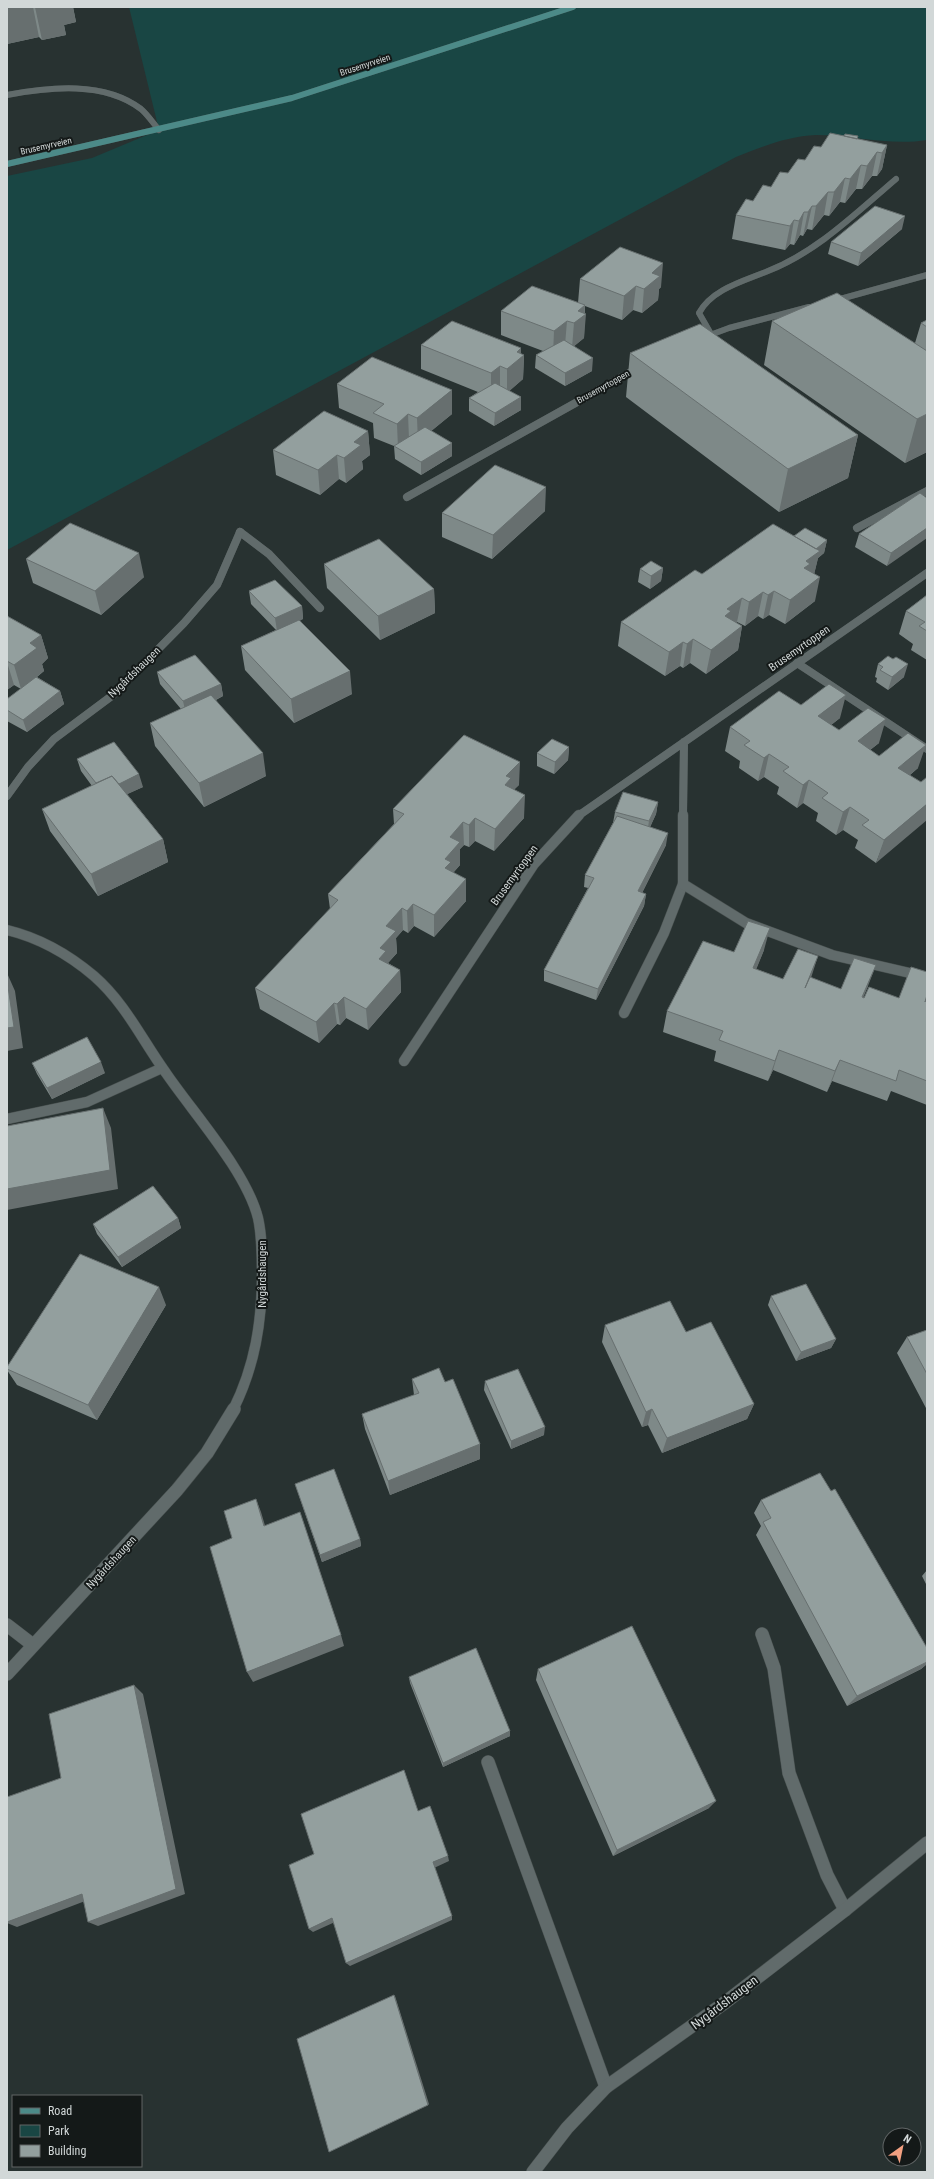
<svg xmlns="http://www.w3.org/2000/svg" width="934" height="2179" font-family="'Roboto Condensed',sans-serif">
<rect width="100%" height="100%" fill="#283231"/>
<!-- green -->
<path fill="#194644" d="M129 7H927V140C890 146 853 135 816 135 788 136 761 147 736 157L7 550V176L92 158 159 130Z"/>
<g fill="none" stroke-linecap="round" stroke-linejoin="round">
<defs>
<path id="lane-far3" d="M711 334 699 313C712 289 744 281 768 271 817 252 856 213 896 179"/>
<path id="lane-far2" d="M240 532 269 554 320 608
M797 663 927 749"/>
<path id="lane-far1" d="M624 1013 664 933 683 884
M7 1119 87 1102 162 1068"/>
<path id="lane" d="M762 1634 774 1668 789 1773 827 1875 845 1910
M488 1762 606 2087"/>
<path id="street-far3" d="M7 95C50 87 104 81 141 109 148 115 153 123 159 130
M833 301 927 275
M702 338 729 328 809 307"/>
<path id="street-far2" d="M407 497 640 367
M857 528 927 491
M7 796 28 767 54 739 113 695 184 623 217 585 240 532
M578 816 927 573
M683 816 684 742"/>
<path id="street-far1" d="M683 815V884L746 923 832 955 927 977
M7 930C40 938 68 954 94 976 126 1004 142 1040 166 1073 194 1114 246 1171 258 1218 262 1236 262 1254 262 1273 262 1322 255 1366 233 1410
M404 1061 534 864 579 815"/>
<path id="street" d="M7 1625 33 1645
M7 1674 177 1490 207 1453 234 1409
M533 2172 567 2128 606 2087 723 2004 845 1910 927 1843"/>
<path id="secondary" d="M7 164 292 98 573 7"/>
</defs>
<!-- lane-far3 casing -->
<use href="#lane-far3" stroke="#474f4e" stroke-width="6"/>
<!-- lane-far2 casing -->
<use href="#lane-far2" stroke="#474f4e" stroke-width="8"/>
<!-- lane-far1 casing -->
<use href="#lane-far1" stroke="#474f4e" stroke-width="11"/>
<!-- lane casing -->
<use href="#lane" stroke="#474f4e" stroke-width="14"/>
<!-- street-far3 casing -->
<use href="#street-far3" stroke="#474f4e" stroke-width="6"/>
<!-- street-far2 casing -->
<use href="#street-far2" stroke="#474f4e" stroke-width="8"/>
<!-- street-far1 casing -->
<use href="#street-far1" stroke="#474f4e" stroke-width="11"/>
<!-- street casing -->
<use href="#street" stroke="#474f4e" stroke-width="14"/>
<!-- secondary casing -->
<use href="#secondary" stroke="#474f4e" stroke-width="6"/>
<!-- lane-far3 -->
<use href="#lane-far3" stroke="#616b6b" stroke-width="6"/>
<!-- lane-far2 -->
<use href="#lane-far2" stroke="#616b6b" stroke-width="8"/>
<!-- lane-far1 -->
<use href="#lane-far1" stroke="#616b6b" stroke-width="10"/>
<!-- lane -->
<use href="#lane" stroke="#616b6b" stroke-width="13"/>
<!-- street-far3 -->
<use href="#street-far3" stroke="#616b6b" stroke-width="6"/>
<!-- street-far2 -->
<use href="#street-far2" stroke="#616b6b" stroke-width="8"/>
<!-- street-far1 -->
<use href="#street-far1" stroke="#616b6b" stroke-width="10"/>
<!-- street -->
<use href="#street" stroke="#616b6b" stroke-width="13"/>
<!-- secondary -->
<use href="#secondary" stroke="#4c8a88" stroke-width="6"/>
</g>
<!-- wall -->
<path fill="#7e8988" d="M7 7H73L76 22 64 25 66 35 42 40 39 37 7 44Z
M844 136H858L857 139 887 145 882 169 877 176H872L862 189H856L845 203 840 202 829 216 824 215 812 230 807 229 803 236 800 235 794 245 790 244 785 250 732 239 736 215 821 147Z
M902 229 858 266 828 254 831 242Z
M580 279 661 287 659 289 658 300 642 313 633 310 622 320 585 306 584 338 574 346 592 371 565 386 535 368 536 355 543 351 501 335V311L578 303Z
M927 320V452L905 463 764 365 772 321 915 343 921 323Z
M421 345 521 348V354L524 355 523 379 509 391 521 397V410L494 426 469 411V398L478 392 421 369Z
M630 353 858 435 848 478 779 512 626 397Z
M337 384 452 414 431 431 452 443V456L421 475 395 459 394 446 374 438 373 423 339 408Z
M368 431 370 455 362 461 363 469 346 483 339 479 320 495 276 475 273 450Z
M920 493 887 566 855 547 859 534Z
M545 511 492 559 442 537V513Z
M794 536 827 540 824 553 818 558 814 574 815 601 785 624 769 615 763 619 758 616 745 626 737 622 736 623 742 626 738 650 706 674 690 663 683 668 680 666 665 676 618 646 621 622 702 574Z
M26 559 144 577 101 615 33 583Z
M324 564 434 589 435 613 380 640 327 588Z
M663 568 661 581 650 589 638 582 640 569Z
M249 591 302 606 303 619 300 620 352 694 294 723 245 670 241 646 276 630 251 604Z
M927 595V660L911 650 913 644 899 634 906 611Z
M7 616 41 635 48 658 42 664 44 671 37 677 60 691 64 704 27 732 7 721V699L21 689 14 685 7 690Z
M878 664 904 677 888 690 876 682 877 678 875 677Z
M157 672 221 684 223 696 216 700 266 776 204 807 155 746 150 723 181 709 160 684Z
M801 705 840 718 831 725 839 730 879 743 870 750 879 756 918 768 910 775 876 863 855 848 858 840 843 830 836 835 816 821 818 813 803 803 797 808 777 794 779 787 764 777 758 781 739 768 740 761 725 751 730 727Z
M569 747 568 760 554 774 537 766V753Z
M77 759 143 787 127 794 163 839 168 862 98 896 50 831 42 809 92 786 81 771Z
M519 785 514 789 524 818 494 851 475 841 469 847 464 845 460 849V865L453 873 466 879V901L434 937 414 926 408 933 403 930 396 938 397 953 388 963 400 970 401 992 368 1030 346 1018 340 1025 337 1024 319 1043 260 1009 255 988 330 909 328 894 394 824 393 809Z
M658 802 656 814 650 827 666 845 642 893 646 894 644 906 596 1000 544 981V970L588 888 584 887 585 875 613 823 615 812Z
M764 950 756 969 783 979 811 978 841 989 868 986 863 997 864 998H899L925 1002 927 997V1105L891 1091 887 1101 832 1081 827 1092 773 1070 768 1081 714 1061 716 1051 663 1032 667 1011 734 952Z
M32 1063 105 1073 52 1099 37 1074Z
M178 1218 181 1228 122 1267 97 1234 93 1224Z
M771 1296 836 1339 831 1348 796 1361 768 1305Z
M166 1305 97 1420 17 1385 7 1370V1367Z
M605 1325 686 1332 754 1404 747 1419 662 1453 648 1425 642 1427 602 1342Z
M927 1330V1410L897 1353 907 1337Z
M412 1379 480 1444V1459L390 1495 365 1429 362 1414 414 1395Z
M485 1381 544 1435 511 1449 484 1390Z
M295 1484 360 1539 361 1546 322 1562Z
M831 1491 927 1648V1664L921 1669 847 1706 756 1535 761 1526 754 1513 761 1500Z
M927 1570V1586L922 1576Z
M538 1669 709 1808 613 1856 536 1680Z
M409 1677 510 1736 443 1767 410 1683Z"/>
<!-- shaded-wall -->
<path fill="#676f6f" d="M7 7H33L39 37 7 44Z
M35 7H73L76 22 64 25 66 35 42 40Z
M887 145 882 169 877 176 882 153Z
M877 152 872 176 862 189 867 166Z
M861 165 856 189 845 203 850 179Z
M845 178 840 202 829 216 834 192Z
M828 192 824 215 812 230 816 206Z
M812 206 807 229 803 236 808 212Z
M804 212 800 235 794 245 799 221Z
M905 216 902 229 858 266 861 253Z
M794 220 790 244 785 250 790 226Z
M663 263 661 287 659 289 658 300 642 313 644 289 652 273Z
M636 286 633 310 622 320 624 296Z
M585 305 584 315 586 314 584 338 572 348 574 323 578 311Z
M567 321 565 345 553 355 554 331Z
M521 348V357L524 355 523 379 507 393V369L517 352Z
M593 358 592 371 565 386V373Z
M500 366V390L491 398V373Z
M452 390V414L418 442 417 418Z
M521 397V410L494 426 495 413Z
M408 414 409 439 398 448 397 424Z
M927 414V452L905 463 917 419Z
M368 431 370 455 362 461 363 469 346 483 344 458 354 442Z
M858 435 848 478 779 512 788 469Z
M452 443V456L421 475V462Z
M337 455 339 479 320 495 318 470Z
M546 487 545 511 492 559 493 535Z
M927 528V538L887 566 891 553Z
M827 540 824 553 818 558 814 575 799 592 806 561 812 552Z
M139 553 144 577 101 615 95 591Z
M663 568 661 581 650 589 651 576Z
M820 577 815 601 785 624 790 600Z
M434 589 435 613 380 640 378 616Z
M774 591 769 615 763 619 768 595Z
M763 592 758 616 745 626 749 602Z
M742 598 737 622 728 629 721 640 727 609Z
M302 606 303 619 277 631 275 618Z
M742 626 738 650 706 674 711 650Z
M41 635 48 658 42 664 44 671 21 689 14 665 30 643Z
M693 639 690 663 683 668 687 644Z
M683 642 680 666 665 676 669 652Z
M7 662 14 685 7 690Z
M908 664 904 677 888 690 892 677Z
M350 671 352 694 294 723 291 699Z
M221 684 223 696 186 714 183 701Z
M60 691 64 704 27 732 23 720Z
M846 695 840 718 812 740 818 716Z
M886 719 879 743 851 765 858 741Z
M926 745 918 768 890 791 898 768Z
M569 747 568 760 554 774 555 762Z
M263 753 266 776 204 807 199 783Z
M769 754 764 777 758 781 764 758Z
M520 762 519 785 511 793 505 785 506 776Z
M139 774 143 787 106 804 103 791Z
M809 780 803 803 797 808 803 785Z
M525 795 524 818 494 851 495 829Z
M658 802 656 814 647 834 649 821Z
M927 804V820L876 863 884 840Z
M850 807 843 830 836 835 843 812Z
M475 818V841L469 847V825Z
M463 822 464 845 460 849V865L451 875 445 891V859L450 837Z
M668 833 666 845 637 903 638 891Z
M163 839 168 862 98 896 91 874Z
M466 879V901L434 937V915Z
M646 894 644 906 596 1000 598 989Z
M413 904 414 926 408 933 407 911Z
M402 908 403 930 396 938 397 953 387 964 379 959 380 948 386 926Z
M770 928 764 950 748 990 753 968Z
M818 956 811 978 799 1009 805 988Z
M876 965 868 986 855 1018 862 997Z
M400 970 401 992 368 1030 366 1009Z
M7 973 15 991 23 1048 7 1051Z
M344 997 346 1018 340 1025 337 1004Z
M334 1003 337 1024 319 1043 316 1022Z
M779 1050 773 1070 768 1081 775 1061Z
M840 1060 832 1081 827 1092 835 1071Z
M101 1062 105 1073 52 1099 47 1088Z
M103 1108 111 1128 118 1189 7 1210V1189Z
M178 1218 181 1228 122 1267 118 1257Z
M159 1287 166 1305 97 1420 88 1405Z
M836 1339 831 1348 796 1361 801 1352Z
M754 1404 747 1419 662 1453 667 1438Z
M652 1409 648 1425 642 1427 646 1412Z
M545 1427 544 1435 511 1449V1441Z
M480 1444V1459L390 1495 388 1481Z
M256 1499 261 1512 269 1539 264 1526Z
M360 1539 361 1546 322 1562 320 1555Z
M341 1635 344 1646 253 1682 247 1672Z
M927 1662V1664L921 1669 847 1706 857 1696Z
M134 1685 143 1694 185 1894 98 1926 88 1922Z
M510 1731V1736L443 1767V1763Z
M716 1801 709 1808 613 1856 617 1850Z
M448 1856 449 1861 434 1868 433 1862Z
M82 1894 93 1898 17 1927 7 1923V1922Z
M452 1916V1920L350 1966 346 1963Z
M332 1918 335 1922 313 1932 309 1929Z
M394 1995 395 1996 429 2104 428 2105Z"/>
<!-- building -->
<path fill="#939f9e" stroke="#676f6f" d="M830 133 887 145 882 153 877 152 867 166 861 165 850 179 845 178 834 192H828L816 206H812L808 212H804L799 221 794 220 790 226 736 215 746 199 753 201 763 185 771 187 780 172 788 173 798 159 805 160 814 146 821 147Z
M845 134 858 136 857 139 844 136Z
M875 206 905 216 861 253 831 242Z
M620 247 663 263 652 273 660 276 644 289 636 286 624 296 580 279Z
M532 286 585 305 578 311 586 314 574 323 567 321 554 331 501 311Z
M837 293 927 351V414L917 419 772 321Z
M927 320V327L921 323Z
M452 321 521 348 517 352 524 355 507 369 500 366 491 373 421 345Z
M700 324 858 435 788 469 630 353Z
M564 340 593 358 565 373 536 355Z
M372 357 452 390 417 418 408 414 397 424 373 413 384 404 337 384Z
M495 383 521 397 495 413 469 398Z
M324 411 368 431 354 442 361 445 344 458 337 455 318 470 273 450Z
M425 427 452 443 421 462 394 446Z
M495 465 546 487 493 535 442 513Z
M920 493 927 498V528L891 553 859 534Z
M70 523 139 553 95 591 26 559Z
M773 524 820 551 806 561 810 564 804 568 820 577 790 600 774 591 768 595 763 592 749 602 742 598 727 609 731 611 725 616 742 626 711 650 693 639 687 644 683 642 669 652 621 622 695 570 702 574Z
M805 528 827 540 816 549 794 536Z
M379 539 434 589 378 616 324 564Z
M651 561 663 568 651 576 640 569Z
M275 580 302 606 275 618 249 591Z
M927 595V631L919 626 925 622 906 611Z
M7 616 41 635 30 643 37 648 14 665 7 661Z
M299 620 350 671 291 699 241 646Z
M195 655 221 684 183 701 157 672Z
M888 656 893 659 896 657 908 664 892 677 880 670 883 667 878 664Z
M36 677 60 691 23 720 7 710V699Z
M829 684 846 695 818 716 839 730 868 708 886 719 858 741 879 756 908 733 926 745 898 768 921 782 927 777V804L884 840 862 825 869 820 850 807 843 812 822 798 828 793 809 780 803 785 783 771 789 767 769 754 764 758 744 745 750 741 730 727 779 691 801 705Z
M211 695 263 753 199 783 150 723Z
M464 735 520 762 506 776 511 778 505 785 525 795 495 829 475 818 469 825 463 822 450 837 460 842 445 859 451 862 445 868 466 879 434 915 413 904 407 911 402 908 386 926 396 931 380 948 386 951 379 959 400 970 366 1009 344 997 337 1004 334 1003 316 1022 255 988 338 900 328 894 404 814 393 809Z
M552 739 569 747 555 762 537 753Z
M114 742 139 774 119 784 112 776 96 783 77 759Z
M112 776 163 839 91 874 42 809Z
M623 792 658 802 649 821 615 812Z
M617 816 668 833 638 891 646 894 598 989 544 970 594 878 585 875Z
M748 921 770 928 753 968 783 979 798 949 818 956 805 988 810 977 841 989 854 958 876 965 862 997 864 998 869 987 899 998 911 967 927 972V995L925 1002 927 997V1081L899 1070 896 1081 840 1060 835 1071 779 1050 775 1061 719 1040 723 1031 667 1011 703 941 734 952Z
M7 980 14 1027 7 1028Z
M87 1037 101 1062 47 1088 32 1063Z
M103 1108 110 1170 7 1189V1126Z
M153 1186 178 1218 118 1257 93 1224Z
M80 1254 159 1287 88 1405 7 1369V1367Z
M806 1284 836 1339 801 1352 771 1296Z
M670 1301 686 1332 711 1322 754 1404 667 1438 652 1409 646 1412 605 1325Z
M927 1330V1374L907 1337Z
M439 1368 445 1382 453 1379 480 1444 388 1481 362 1414 419 1393 412 1379Z
M518 1369 545 1427 511 1441 485 1381Z
M334 1469 360 1539 320 1555 295 1484Z
M820 1473 831 1491 835 1489 927 1648V1662L857 1696 763 1522 771 1518 761 1500Z
M256 1499 264 1526 300 1512 341 1635 247 1672 210 1547 232 1538 224 1511Z
M632 1626 716 1801 617 1850 538 1669Z
M476 1648 510 1731 443 1763 409 1677Z
M134 1685 176 1889 88 1922 82 1894 7 1922V1797L61 1778 49 1714Z
M404 1770 418 1811 430 1806 448 1856 433 1862 452 1916 346 1963 332 1918 309 1929 289 1865 314 1854 301 1814Z
M394 1995 428 2105 329 2152 297 2039Z"/>
<g text-anchor="middle" stroke-width="4" stroke-linejoin="round" paint-order="stroke">
<!-- far-street labels -->
<g font-size="9" fill="#d2d8d8" stroke="#141918">
<text transform="translate(365 65) rotate(-18)" y="3">Brusemyrveien</text>
<text transform="translate(46 146) rotate(-13)" y="3">Brusemyrveien</text>
<text transform="translate(603 387) rotate(-29)" y="3">Brusemyrtoppen</text>
</g>
<!-- street labels -->
<g font-size="11" fill="#d2d8d8" stroke="#141918">
<text transform="translate(799 648) rotate(-35)" y="4">Brusemyrtoppen</text>
<text transform="translate(134 672) rotate(-44)" y="4">Nygårdshaugen</text>
<text transform="translate(514 875) rotate(-54)" y="4">Brusemyrtoppen</text>
<text transform="translate(262 1274) rotate(-90)" y="4">Nygårdshaugen</text>
<text transform="translate(111 1562) rotate(-47)" y="4">Nygårdshaugen</text>
</g>
<!-- near-street labels -->
<g font-size="13" fill="#d2d8d8" stroke="#141918">
<text transform="translate(724 2002) rotate(-37)" y="5">Nygårdshaugen</text>
</g>
</g>
<!-- border -->
<rect width="934" height="2179" fill="none" stroke="#d2d8d8" stroke-width="16"/>
<!-- legend -->
<rect x="12" y="2095" width="130" height="72" fill="#141918" stroke="#606565"/>
<rect x="20" y="2108" width="20" height="6" fill="#4c8a88" stroke="#606565"/>
<text x="48" y="2115" font-size="12" fill="#d2d8d8">Road</text>
<rect x="20" y="2125" width="20" height="12" fill="#194644" stroke="#606565"/>
<text x="48" y="2135" font-size="12" fill="#d2d8d8">Park</text>
<rect x="20" y="2145" width="20" height="12" fill="#939f9e" stroke="#606565"/>
<text x="48" y="2155" font-size="12" fill="#d2d8d8">Building</text>
<!-- north arrow -->
<g transform="translate(902 2147) rotate(33)"><circle r="19" fill="#141918" stroke="#606565"/>
<path d="M0-3L7 15L0 10L-7 15Z" fill="#f2a081"/>
<text y="-6" font-size="11" font-weight="bold" text-anchor="middle" fill="#d2d8d8">N</text>
</g>
</svg>
